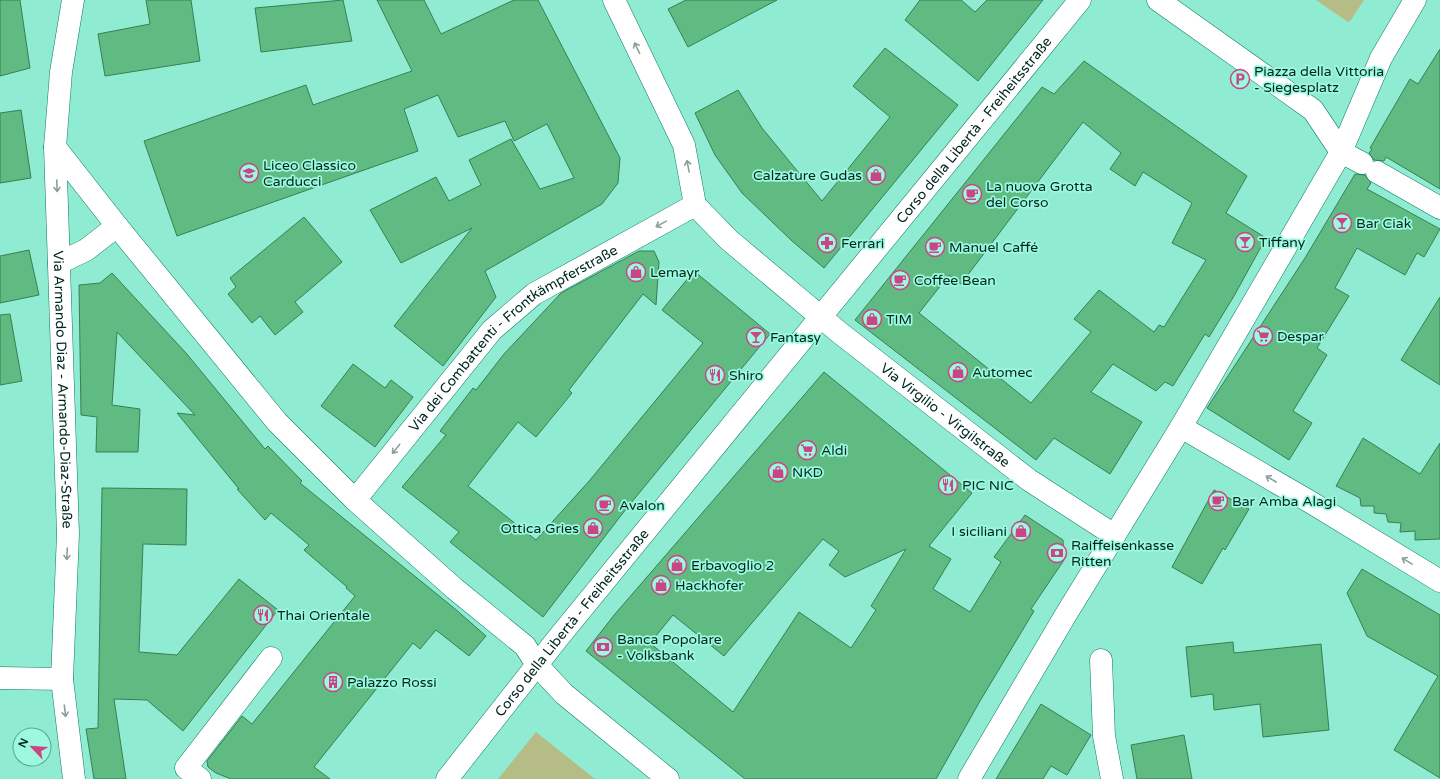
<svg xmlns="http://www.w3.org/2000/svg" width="1440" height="779" font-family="'Varela Round',sans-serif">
<rect width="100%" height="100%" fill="#8fecd2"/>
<!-- green -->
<path fill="#b5bc85" d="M1316 0H1364L1351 20 1348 22Z
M536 732 595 779H498Z"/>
<!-- building -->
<path fill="#5fbb81" stroke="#3a7e54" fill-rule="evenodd" d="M0 0H20L30 68 0 76Z
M146 0H191L200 61 105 76 98 34 150 24Z
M343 0 352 41 261 52 255 8Z
M377 0H424L441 34 514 0H538L620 158 618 183 602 204 485 271 496 297 443 366 394 326 472 228 401 263 370 210 436 177 449 201 481 185 469 160 511 139 540 189 574 178 547 124 514 141 505 121 458 137 438 95 404 109 418 151 177 236 144 141 306 85 313 105 412 71Z
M686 0H777L688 47 668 9Z
M920 0H961L975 12 987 0H1043L978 81 905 20Z
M885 48 958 105 824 268 792 241 742 193 715 155 695 113 738 90 762 128 822 201 890 117 853 86Z
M1440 49V189L1386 157 1384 161 1374 160 1369 153 1372 149 1370 148 1410 79 1418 84Z
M1084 61 1247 176 1226 213 1266 238 1234 296 1209 337 1205 334 1173 386 1165 382 1156 391 1113 364 1091 392 1142 422 1110 474 1054 438 1036 460 855 320 1042 87 1054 94ZM1083 122 1121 153 1110 169 1135 186 1143 172 1192 203 1172 243 1206 260 1164 327 1159 325 1154 332 1099 290 1074 319 1091 332 1031 403 919 313 949 275 961 284Z
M21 110 31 178 0 183V113Z
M1355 174 1365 175 1371 183 1367 189 1440 229 1424 257 1417 253 1405 275 1357 248 1335 288 1349 296 1317 348 1327 355 1293 411 1312 423 1289 460 1207 408 1305 258Z
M304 217 342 262 295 302 303 312 275 335 260 316 252 323 228 294 236 287 230 278Z
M29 250 39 295 0 303V256Z
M639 251H654L659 262 656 305 643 294 569 390 572 393 536 437 518 422 468 486 536 540 590 480 703 343 662 310 694 271 770 334 626 509 543 617 450 542 459 532 402 487 446 435 440 431 473 388 476 390 504 354 561 293Z
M112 273 186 353 265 449 268 446 302 481 300 483 454 608 486 636 469 656 436 630 420 649 413 643 314 767 330 779H231L216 773 208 767 207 761 242 716 252 724 355 596 346 588 347 587 304 550 309 545 271 513 265 520 237 489H239L177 413 195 415 117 332 112 405 140 409 138 452H96L97 417 81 415 79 285 100 283Z
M1440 297V385L1401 360Z
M10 314 22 381 0 385V315Z
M353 364 385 388 391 380 413 397 375 447 321 406Z
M824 372 972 493 929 546 951 559 933 589 970 612 1001 562 994 557 1025 515 1063 540 1064 560 1031 609 1034 611 980 701 936 779H745L586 651 615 614ZM823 539 839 551 829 565 845 577 906 549 871 606 876 610 851 648 799 612 733 712 650 643 673 615 724 656Z
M1363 438 1420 474 1440 443V539L1415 540V531L1400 532 1401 523 1388 522 1386 514 1374 513V506H1361L1360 498 1336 486Z
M102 488 187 489 186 545 143 544 139 652 177 655 239 579 278 610 183 731 147 700 114 699 126 779H94L86 729 98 728Z
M1214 490 1249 509 1225 550 1223 548 1202 584 1172 567Z
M1362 569 1440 615V778L1394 750 1438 676 1367 636 1347 593Z
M1233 642 1234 653 1321 644 1329 730 1263 737 1260 704 1214 710 1213 694 1191 697 1186 647Z
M1041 704 1091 735 1067 775 1051 766 1043 779H996Z
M1184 735 1192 779H1137L1131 745Z"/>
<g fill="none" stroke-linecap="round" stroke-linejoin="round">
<defs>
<g id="minor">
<path id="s1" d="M73 0 61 72 55 147 68 534 62 679 74 779"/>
<path id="s2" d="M614 0 684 145 695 205 729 240 840 333 1029 480 1114 535"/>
<path d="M1158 0 1313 110 1341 152 1362 163"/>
<path d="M55 147 117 226 277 422 355 500 455 589 525 646 537 665"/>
<path d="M1377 172 1440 208"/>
<path d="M59 263 86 250 117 226"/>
<path d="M1181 427 1312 503 1440 581"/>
<path id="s3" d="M355 500 492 330 534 294 695 205"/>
<path d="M1101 660 1104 736 1112 779"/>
<path d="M0 678 62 679"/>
<path d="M200 779 186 768 271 658"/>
<path d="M969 779 1065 616 1181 427 1341 152 1381 58 1415 0"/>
</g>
<g id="major">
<path d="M537 665 564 694 668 779"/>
<path id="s4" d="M447 779 558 638 1080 0"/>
</g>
</defs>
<!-- minor casing -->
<use href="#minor" stroke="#0a7b65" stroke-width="23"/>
<!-- major casing -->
<use href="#major" stroke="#0a7b65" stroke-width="23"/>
<!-- minor -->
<use href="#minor" stroke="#fff" stroke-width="22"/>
<!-- major -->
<use href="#major" stroke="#fff" stroke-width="22"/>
</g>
<!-- one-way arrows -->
<defs><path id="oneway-shaft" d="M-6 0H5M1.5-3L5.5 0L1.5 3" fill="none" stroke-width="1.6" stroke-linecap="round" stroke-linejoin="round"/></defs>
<g stroke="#8c9e9a">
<use href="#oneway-shaft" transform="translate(637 48) rotate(-116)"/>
<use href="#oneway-shaft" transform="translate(688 166) rotate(-101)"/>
<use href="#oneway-shaft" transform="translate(57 186) rotate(88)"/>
<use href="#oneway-shaft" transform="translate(661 224) rotate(151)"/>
<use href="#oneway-shaft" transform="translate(396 449) rotate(129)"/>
<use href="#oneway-shaft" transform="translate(1271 479) rotate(-150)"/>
<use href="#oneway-shaft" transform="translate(67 554) rotate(93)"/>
<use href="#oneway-shaft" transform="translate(1407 561) rotate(-149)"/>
<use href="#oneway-shaft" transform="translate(65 711) rotate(83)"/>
</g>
<!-- icons -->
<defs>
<symbol id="parking-ring" viewBox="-11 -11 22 22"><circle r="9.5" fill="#9cf9df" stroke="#cb4485" stroke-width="1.5"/><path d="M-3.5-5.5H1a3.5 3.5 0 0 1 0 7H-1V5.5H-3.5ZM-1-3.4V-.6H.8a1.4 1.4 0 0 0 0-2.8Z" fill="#cb4485"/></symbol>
<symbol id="school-ring" viewBox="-11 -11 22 22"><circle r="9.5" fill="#9cf9df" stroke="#cb4485" stroke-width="1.5"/><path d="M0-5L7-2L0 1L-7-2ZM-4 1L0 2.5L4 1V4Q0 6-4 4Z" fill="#cb4485"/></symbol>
<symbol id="shop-ring" viewBox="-11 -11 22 22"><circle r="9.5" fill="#9cf9df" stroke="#cb4485" stroke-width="1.5"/><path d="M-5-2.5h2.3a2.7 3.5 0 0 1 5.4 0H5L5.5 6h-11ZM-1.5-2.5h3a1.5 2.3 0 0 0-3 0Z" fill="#cb4485"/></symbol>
<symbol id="cafe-ring" viewBox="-11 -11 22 22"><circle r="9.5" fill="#9cf9df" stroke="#cb4485" stroke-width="1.5"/><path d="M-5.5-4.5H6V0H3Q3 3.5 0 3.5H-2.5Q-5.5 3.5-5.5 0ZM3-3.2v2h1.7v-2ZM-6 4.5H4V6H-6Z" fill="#cb4485"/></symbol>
<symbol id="bar-ring" viewBox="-11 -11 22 22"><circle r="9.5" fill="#9cf9df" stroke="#cb4485" stroke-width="1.5"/><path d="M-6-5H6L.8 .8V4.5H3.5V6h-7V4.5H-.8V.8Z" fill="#cb4485"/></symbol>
<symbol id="pharmacy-ring" viewBox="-11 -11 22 22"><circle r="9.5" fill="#9cf9df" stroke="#cb4485" stroke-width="1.5"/><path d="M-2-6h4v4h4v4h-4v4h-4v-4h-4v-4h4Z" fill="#cb4485"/></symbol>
<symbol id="supermarket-ring" viewBox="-11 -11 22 22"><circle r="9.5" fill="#9cf9df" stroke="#cb4485" stroke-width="1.5"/><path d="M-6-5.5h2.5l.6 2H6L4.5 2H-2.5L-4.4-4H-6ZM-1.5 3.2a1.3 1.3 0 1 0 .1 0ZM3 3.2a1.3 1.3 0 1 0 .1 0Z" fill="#cb4485"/></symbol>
<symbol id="restaurant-ring" viewBox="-11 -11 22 22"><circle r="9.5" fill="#9cf9df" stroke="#cb4485" stroke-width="1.5"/><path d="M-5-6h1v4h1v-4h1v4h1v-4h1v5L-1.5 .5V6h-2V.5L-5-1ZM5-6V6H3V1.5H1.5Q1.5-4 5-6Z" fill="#cb4485"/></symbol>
<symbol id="bank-ring" viewBox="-11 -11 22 22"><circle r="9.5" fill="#9cf9df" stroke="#cb4485" stroke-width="1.5"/><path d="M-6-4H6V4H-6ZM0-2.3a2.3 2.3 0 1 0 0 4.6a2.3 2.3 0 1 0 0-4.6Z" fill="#cb4485"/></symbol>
<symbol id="building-ring" viewBox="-11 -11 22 22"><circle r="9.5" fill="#9cf9df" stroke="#cb4485" stroke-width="1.5"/><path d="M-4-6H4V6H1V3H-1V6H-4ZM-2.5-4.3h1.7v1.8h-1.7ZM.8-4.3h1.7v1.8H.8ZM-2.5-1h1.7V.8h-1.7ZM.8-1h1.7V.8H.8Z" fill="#cb4485"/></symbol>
</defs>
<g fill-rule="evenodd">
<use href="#parking-ring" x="1229" y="68" width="22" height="22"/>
<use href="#school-ring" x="238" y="162" width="22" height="22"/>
<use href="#shop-ring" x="865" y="164" width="22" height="22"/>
<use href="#cafe-ring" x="961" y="183" width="22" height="22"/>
<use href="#bar-ring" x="1331" y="212" width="22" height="22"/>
<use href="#bar-ring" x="1234" y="231" width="22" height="22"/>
<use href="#pharmacy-ring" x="816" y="232" width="22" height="22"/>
<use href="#cafe-ring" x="924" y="236" width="22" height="22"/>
<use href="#shop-ring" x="625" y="261" width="22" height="22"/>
<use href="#cafe-ring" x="889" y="269" width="22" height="22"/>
<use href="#shop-ring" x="861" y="308" width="22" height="22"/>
<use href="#supermarket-ring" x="1252" y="325" width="22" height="22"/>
<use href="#bar-ring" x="745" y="326" width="22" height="22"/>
<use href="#shop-ring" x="947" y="361" width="22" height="22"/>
<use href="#restaurant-ring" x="704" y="364" width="22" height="22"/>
<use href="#supermarket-ring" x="796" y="439" width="22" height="22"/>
<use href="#shop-ring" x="767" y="461" width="22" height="22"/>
<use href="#restaurant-ring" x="937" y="474" width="22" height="22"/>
<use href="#cafe-ring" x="1207" y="490" width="22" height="22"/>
<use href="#cafe-ring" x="594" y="494" width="22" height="22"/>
<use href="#shop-ring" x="582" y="517" width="22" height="22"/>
<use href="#shop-ring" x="1010" y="520" width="22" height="22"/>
<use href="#bank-ring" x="1046" y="542" width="22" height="22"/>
<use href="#shop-ring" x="666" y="554" width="22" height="22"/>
<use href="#shop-ring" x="650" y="574" width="22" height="22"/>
<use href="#restaurant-ring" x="252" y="604" width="22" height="22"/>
<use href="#bank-ring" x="592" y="636" width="22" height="22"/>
<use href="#building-ring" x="322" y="671" width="22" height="22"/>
</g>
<g text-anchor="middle" stroke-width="3.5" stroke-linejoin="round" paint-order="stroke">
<!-- poi labels -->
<g font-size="14" fill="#00271e" stroke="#9cf9df" text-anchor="start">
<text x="1254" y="76">Piazza della Vittoria<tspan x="1254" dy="16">- Siegesplatz</tspan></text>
<text x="263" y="170">Liceo Classico<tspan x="263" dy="16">Carducci</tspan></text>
<text x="862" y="180" text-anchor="end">Calzature Gudas</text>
<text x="986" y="191">La nuova Grotta<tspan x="986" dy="16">del Corso</tspan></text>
<text x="1356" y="228">Bar Ciak</text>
<text x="1259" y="247">Tiffany</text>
<text x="841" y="248">Ferrari</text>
<text x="949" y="252">Manuel Caffé</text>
<text x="650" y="277">Lemayr</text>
<text x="914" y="285">Coffee Bean</text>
<text x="886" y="324">TIM</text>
<text x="1277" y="341">Despar</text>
<text x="770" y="342">Fantasy</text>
<text x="972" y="377">Automec</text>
<text x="729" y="380">Shiro</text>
<text x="821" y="455">Aldi</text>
<text x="792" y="477">NKD</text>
<text x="962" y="490">PIC NIC</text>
<text x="1232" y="506">Bar Amba Alagi</text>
<text x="619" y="510">Avalon</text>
<text x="579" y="533" text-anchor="end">Ottica Gries</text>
<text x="1007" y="536" text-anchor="end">I siciliani</text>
<text x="1071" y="550">Raiffeisenkasse<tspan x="1071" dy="16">Ritten</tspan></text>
<text x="691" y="570">Erbavoglio 2</text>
<text x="675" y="590">Hackhofer</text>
<text x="277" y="620">Thai Orientale</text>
<text x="617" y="644">Banca Popolare<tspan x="617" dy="16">- Volksbank</tspan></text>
<text x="347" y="687">Palazzo Rossi</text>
</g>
<!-- street labels -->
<g font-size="14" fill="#00271e" stroke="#9cf9df">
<text dy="5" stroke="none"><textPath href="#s4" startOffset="836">Corso della Libertà - Freiheitsstraße</textPath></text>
<text dy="5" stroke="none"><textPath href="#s3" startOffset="229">Via dei Combattenti - Frontkämpferstraße</textPath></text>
<text dy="5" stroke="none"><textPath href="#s1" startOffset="391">Via Armando Diaz - Armando-Diaz-Straße</textPath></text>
<text dy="5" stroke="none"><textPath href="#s2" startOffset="549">Via Virgilio - Virgilstraße</textPath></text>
<text dy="5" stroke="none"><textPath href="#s4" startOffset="200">Corso della Libertà - Freiheitsstraße</textPath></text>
</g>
</g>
<!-- north arrow -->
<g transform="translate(32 747) rotate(295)"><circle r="19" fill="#9cf9df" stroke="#5ea592"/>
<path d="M0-3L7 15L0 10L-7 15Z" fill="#cb4485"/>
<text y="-6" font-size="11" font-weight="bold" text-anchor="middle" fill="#00271e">N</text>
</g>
</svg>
